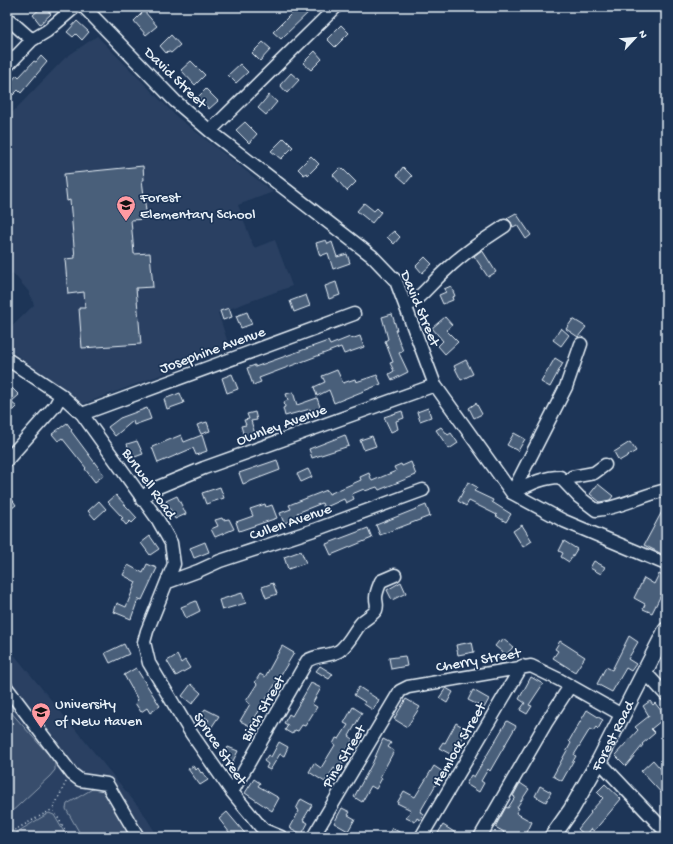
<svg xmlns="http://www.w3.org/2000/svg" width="673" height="844" font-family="'Gochi Hand',sans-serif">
<rect width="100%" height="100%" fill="#1d3557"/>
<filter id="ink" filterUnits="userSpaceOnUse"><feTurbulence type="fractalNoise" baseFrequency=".025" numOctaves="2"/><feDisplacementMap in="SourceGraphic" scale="8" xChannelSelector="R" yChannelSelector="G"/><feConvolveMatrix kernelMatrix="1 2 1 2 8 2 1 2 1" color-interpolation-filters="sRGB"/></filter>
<g filter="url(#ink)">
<!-- built -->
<path fill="#2a4162" d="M97 36 177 117 273 192 238 205 254 248 275 240 292 286 218 313 230 349 80 405 72 395 7 348V331L34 305 29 292 13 273 7 278V118L65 58Z
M7 646 142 811 158 837H7Z"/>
<!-- pitch -->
<path fill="#374d6c" stroke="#909fb2" d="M9 710 55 762V770L50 776 7 816V711Z
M99 785 104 786 130 830 129 835 126 837H82L66 809 67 804Z
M49 813 54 815 67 837H16L17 832Z"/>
<!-- building -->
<path fill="#495e7a" stroke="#e8f1f8" d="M42 7H45L51 14 40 24 33 15Z
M298 7H314L281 39 273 32Z
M144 11 157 26 146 35 134 21Z
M77 21 89 32 82 40 76 34 73 37 67 32Z
M341 25 349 33 335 47 327 39Z
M171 35 180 45 171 53 168 51 166 53 160 46Z
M263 42 271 49 260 61 252 53Z
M315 51 322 59 311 70 303 63Z
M41 56 47 62 21 93 18 90 13 95 7 89V86L17 75 19 77 34 61 36 62Z
M191 61 205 75 195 85 181 70Z
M240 64 248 72 236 83 228 75Z
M291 73 299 80 287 93 280 85Z
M206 89 218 101 209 109 198 97Z
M269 95 277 102 266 115 258 108Z
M245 122 257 134 249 143 236 130Z
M284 138 293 147 281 159 271 151Z
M311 156 319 164 308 175 307 173 304 175 298 169Z
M143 166 144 180H142L147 219 131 220 134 254 150 253 153 287 136 288 141 344 82 348 79 308H85L84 292 68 294 65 259 75 258 70 200 67 201 64 174Z
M341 167 356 182 347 191 333 175Z
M403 167 412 176 406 183 397 175Z
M364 203 374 211 377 208 381 212 372 223 357 211Z
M516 213 531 235 526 239 517 225 513 227 511 222 507 218Z
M394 231 400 237 394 244 387 237Z
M326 240 328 244 332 242 337 257 347 254 350 263 333 269 328 253 320 256 316 243Z
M482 250 496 272 488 277 474 256Z
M425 257 432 264 422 273 416 266Z
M336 282 340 295 329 299 325 286Z
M451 286 455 296 452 297 453 300 443 304 439 295 446 292 444 289Z
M306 295 310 306 294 312 290 301Z
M229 308 232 317 223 320 220 311Z
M247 312 252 324 241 328 236 316Z
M392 314 397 330H395L403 351 399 353 408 372 392 380 389 374 394 371 390 363 393 362 385 341 388 339 382 317Z
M445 317 452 325 446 330 458 342 445 354 438 346 443 341 432 328Z
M573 319 586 327 578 337 566 329Z
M561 328 569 335 561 346 553 340Z
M360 336 364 347 344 354 341 347 259 378 261 382 253 385 247 368 255 365V367L328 341 330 345 350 337 351 339Z
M555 358 563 363 550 387 541 382Z
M466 360 473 374 461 380 454 366Z
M337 370 343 383 355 379 356 382 377 375 381 384 334 403 329 390 317 396 314 387 325 382 322 376Z
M232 374 238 389 227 393 222 378Z
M12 388 19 395 11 402 17 407 7 417V393Z
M293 392 297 405 317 398 322 413 313 416 310 409 285 416 283 408 285 407 284 402 288 400 286 394Z
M180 393 184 403 167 409 164 399Z
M476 403 482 414 474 418 469 408Z
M147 408 151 419 134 425 133 421 115 436 108 427 120 418Z
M428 408 431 417 420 421 417 412Z
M402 411 404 418 396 421 398 429 391 432 384 417Z
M255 412 257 420 251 421 256 437 245 440 241 426 246 425 244 420 249 419 247 414Z
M207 422 210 431 201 434 197 425Z
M67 423 72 430 71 431 104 475 95 482 85 469 86 468 62 438 58 441 52 434Z
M441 427 448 435 451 433 458 443 449 449 436 430Z
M514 433 525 439 518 451 507 445Z
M181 435 184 442 202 435 207 451 196 455 193 448 158 463 152 447Z
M345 435 349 446 312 458 309 449Z
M372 436 376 446 364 450 360 440Z
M137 441 143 454 132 458 127 444Z
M630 442 636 451 619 461 614 452Z
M277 460 280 470 243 484 239 473Z
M411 462 416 475 379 490 377 487 365 491 364 489 352 494 354 499 346 503 344 499 324 508 322 503 297 513 299 518 284 523 280 513 291 509 289 505 327 490 329 494 361 480 360 477 369 473 372 481 396 471 394 467 401 464 402 466Z
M308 469 312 477 301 482 297 474Z
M468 482 477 487 474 491 493 500 492 502 511 514 506 522 496 516 497 515 469 501 466 506 458 501Z
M598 484 613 496 610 500 600 502 590 494Z
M220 487 224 498 206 504 202 493Z
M7 492 16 505 7 512Z
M116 495 137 518 132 523 130 521 126 525 121 519 123 518 108 502Z
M177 496 186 514 175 519 166 501Z
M99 501 106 509 95 519 88 511Z
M265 504 266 507 272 505 277 518 239 531 236 522 253 516 250 509Z
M666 504V547L662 554 644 545Z
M426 505 430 516 380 535 376 525Z
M222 518 223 520 229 519 234 529 215 537 211 529 218 526 215 520Z
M522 525 532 541 523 547 513 531Z
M368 528 372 538 331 555 326 544Z
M150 536 159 549 150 555 141 543Z
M564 541 577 549 569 562 561 557 563 553 559 551Z
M205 542 209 552 194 558 190 548Z
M301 551 306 563 288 569 284 557Z
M594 561 605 567 601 574 590 568Z
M147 564 157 568 142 600 139 599 137 602 131 619 114 612 117 603 126 607 136 582 123 575 128 565 143 573Z
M659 574 666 578V581L663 588 664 589 652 613 643 609 645 604 634 598 644 578 654 584Z
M401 582 406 593 392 600 387 590Z
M273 583 277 594 266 598 262 587Z
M242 593 246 603 222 610 219 600Z
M196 601 200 611 186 618 181 607Z
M629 636 638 642 628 659 636 664 631 671 626 668 612 692 597 684 606 667 612 670Z
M503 639 513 647 506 655 495 646 499 641 501 643Z
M560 641 585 657 575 672 553 658 558 651 555 649Z
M472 642 474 652 458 655 456 645Z
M124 644 129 654 110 663 105 653Z
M282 646 294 653 250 726 240 721 250 704 246 701 257 684 255 682 260 674 265 677Z
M177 655 181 663 185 660 190 668 176 676 167 661Z
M405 656 407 666 391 669 389 658Z
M320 666 333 674 329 679 316 671Z
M136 668 160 706 150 713 147 708 141 712 135 703 138 700 124 675Z
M531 677 543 684 529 705 532 706 527 714 520 710 525 703 519 699Z
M311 683 321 688 312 704 317 707 305 726 302 725 298 731 295 730 292 734 285 730 288 725 284 723 289 714 292 716Z
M191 684 201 693 192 704 182 696Z
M359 687 379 700 373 710 364 704 365 702 354 695Z
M446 688 453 692 447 703 439 698Z
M473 690 489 699 484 708 468 700Z
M406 699 420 707 407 727 394 719Z
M650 701 653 705 655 703 666 717 651 729 655 733 642 744 643 745 626 766 615 755 638 730 635 727 649 716 643 706Z
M353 707 362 713 349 736 353 739 341 761 344 762 339 771 334 768 325 782 309 772 314 763 321 768 335 745 333 744 336 738 339 739 348 725 344 723Z
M205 709 219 716 209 731 203 728 209 720 201 715Z
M587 710 603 720 598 729 596 727 593 731 590 729 574 755 576 756 562 781 553 776 571 743 569 741Z
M507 721 516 726 490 771 488 769 481 781 484 783 479 792 466 784 471 775 474 777Z
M456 723 468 730 458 745 461 747 456 755 453 753 452 755 439 748 443 742 445 743Z
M383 739 391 743 388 747 394 751 380 777 382 778 376 789 371 786 362 802 354 797 372 764Z
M279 742 288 747 284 756 280 754 270 770 266 768 268 764 264 761 268 755 271 757Z
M228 747 238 751 232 763 222 758Z
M653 760 666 775V798L641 771Z
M193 766 196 770 198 768 201 773 202 772 208 780 200 785 188 769Z
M434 766 443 772 420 812 424 814 420 820 417 818 415 822 406 818 411 810 397 803 404 791 415 797Z
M254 779 260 783 258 786 279 798 272 811 245 793Z
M520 783 529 789 517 807 519 808 516 813 532 822 525 837H501L504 832 495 827 506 807 508 808 515 797 513 796Z
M605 784 621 799 594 831 591 829 586 836 578 829 591 813 590 812 603 798 597 792Z
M540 786 551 792 546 802 535 796Z
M301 799 312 805 303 820 308 823 302 834 290 828 299 811 296 809Z
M342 808 350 812 348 815 355 819 348 831 334 823Z
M227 812 248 837H233L219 819Z
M443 825 462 837H444L438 833Z
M392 828 408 837H387Z"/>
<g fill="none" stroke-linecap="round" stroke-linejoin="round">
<defs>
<path id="minor" d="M84 7 175 101 210 131 372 256 396 281 435 385 512 493 564 521 666 564
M7 18 32 40
M7 66 32 40 47 31 75 7
M210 131 336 7
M406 307C422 297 433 281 447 269 465 252 485 239 505 226
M7 359 61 395 82 414 158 520 171 543 174 564 147 631 144 642 149 663 191 733 232 792 260 826 264 830 281 837
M82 414 354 314
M7 460 55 406 61 395
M567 483 572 477 594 473 605 465
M512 493C527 486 542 477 560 477L579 497 596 510C620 508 642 495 666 490
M512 493 566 387 581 344
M142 500 151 490 204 468 435 385
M168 582 198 571 220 561 317 529 423 490
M645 672 666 695
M7 688 72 774 80 780 107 784 138 837
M599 761 666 832
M232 792 307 661C317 654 328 657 339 651 350 643 353 632 362 622 366 618 373 615 376 610 378 605 376 603 376 598 376 592 379 586 381 581L395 575
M313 837 400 691 408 687 531 666 558 679 622 715
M421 837 522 666
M480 837 546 723 570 686"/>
<g id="major">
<path id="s1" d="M552 837 571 810 599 761 666 630"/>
</g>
</defs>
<!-- minor casing -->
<use href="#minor" stroke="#e8f1f8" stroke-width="15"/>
<!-- major casing -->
<use href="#major" stroke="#e8f1f8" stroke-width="18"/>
<!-- path -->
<path stroke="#e8f1f8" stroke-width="1.5" stroke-dasharray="1 3" stroke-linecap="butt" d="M66 782 53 809 69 837
M11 832 53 809"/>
<!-- minor -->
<use href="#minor" stroke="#1d3557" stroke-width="12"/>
<!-- major -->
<use href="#major" stroke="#1d3557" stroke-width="15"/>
</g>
</g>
<!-- icons -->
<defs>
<symbol id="school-pin" viewBox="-11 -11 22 30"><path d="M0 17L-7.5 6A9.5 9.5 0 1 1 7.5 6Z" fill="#ff9aa2" stroke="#1d3557"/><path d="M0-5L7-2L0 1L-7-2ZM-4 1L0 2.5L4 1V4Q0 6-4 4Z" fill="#111"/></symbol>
<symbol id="university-pin" viewBox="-11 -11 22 30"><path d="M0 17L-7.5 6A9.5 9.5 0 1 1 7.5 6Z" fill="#ff9aa2" stroke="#1d3557"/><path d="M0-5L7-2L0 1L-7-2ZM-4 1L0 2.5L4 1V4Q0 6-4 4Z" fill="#111"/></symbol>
</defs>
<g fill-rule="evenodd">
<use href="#school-pin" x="115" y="194" width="22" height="30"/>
<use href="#university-pin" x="30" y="701" width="22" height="30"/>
</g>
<g text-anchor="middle" stroke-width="3.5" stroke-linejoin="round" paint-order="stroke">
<!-- street labels -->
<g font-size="15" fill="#e8f1f8" stroke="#1d3557">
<text transform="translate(176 77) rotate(44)" y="5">David Street</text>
<text transform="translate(421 308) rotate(67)" y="5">David Street</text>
<text transform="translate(212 349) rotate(-20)" y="5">Josephine Avenue</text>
<text transform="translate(281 424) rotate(-20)" y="5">Ownley Avenue</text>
<text transform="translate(150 483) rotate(55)" y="5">Burwell Road</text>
<text transform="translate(290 521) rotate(-19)" y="5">Cullen Avenue</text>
<text transform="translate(478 659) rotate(-10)" y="5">Cherry Street</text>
<text transform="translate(262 708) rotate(-60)" y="5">Birch Street</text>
<text dy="5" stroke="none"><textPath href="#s1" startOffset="118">Forest Road</textPath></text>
<text transform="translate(458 744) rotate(-60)" y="5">Hemlock Street</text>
<text transform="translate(221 748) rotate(56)" y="5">Spruce Street</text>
<text transform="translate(343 756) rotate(-59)" y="5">Pine Street</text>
</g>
<!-- poi labels -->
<g font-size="15" fill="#e8f1f8" stroke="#1d3557" text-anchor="start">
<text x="140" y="201">Forest<tspan x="140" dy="17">Elementary School</tspan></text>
<text x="55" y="708">University<tspan x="55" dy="17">of New Haven</tspan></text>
</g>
</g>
<!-- margin -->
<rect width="673" height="844" fill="none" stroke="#1d3557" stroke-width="24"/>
<rect x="12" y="12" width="649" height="820" fill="none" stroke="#e8f1f8" stroke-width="1.5" filter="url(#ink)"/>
<!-- north arrow -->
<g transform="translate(635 38) rotate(64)" stroke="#1d3557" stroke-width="3" paint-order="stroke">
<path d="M0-3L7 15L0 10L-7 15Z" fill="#e8f1f8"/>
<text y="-6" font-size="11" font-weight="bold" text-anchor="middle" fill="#e8f1f8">N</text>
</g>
</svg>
